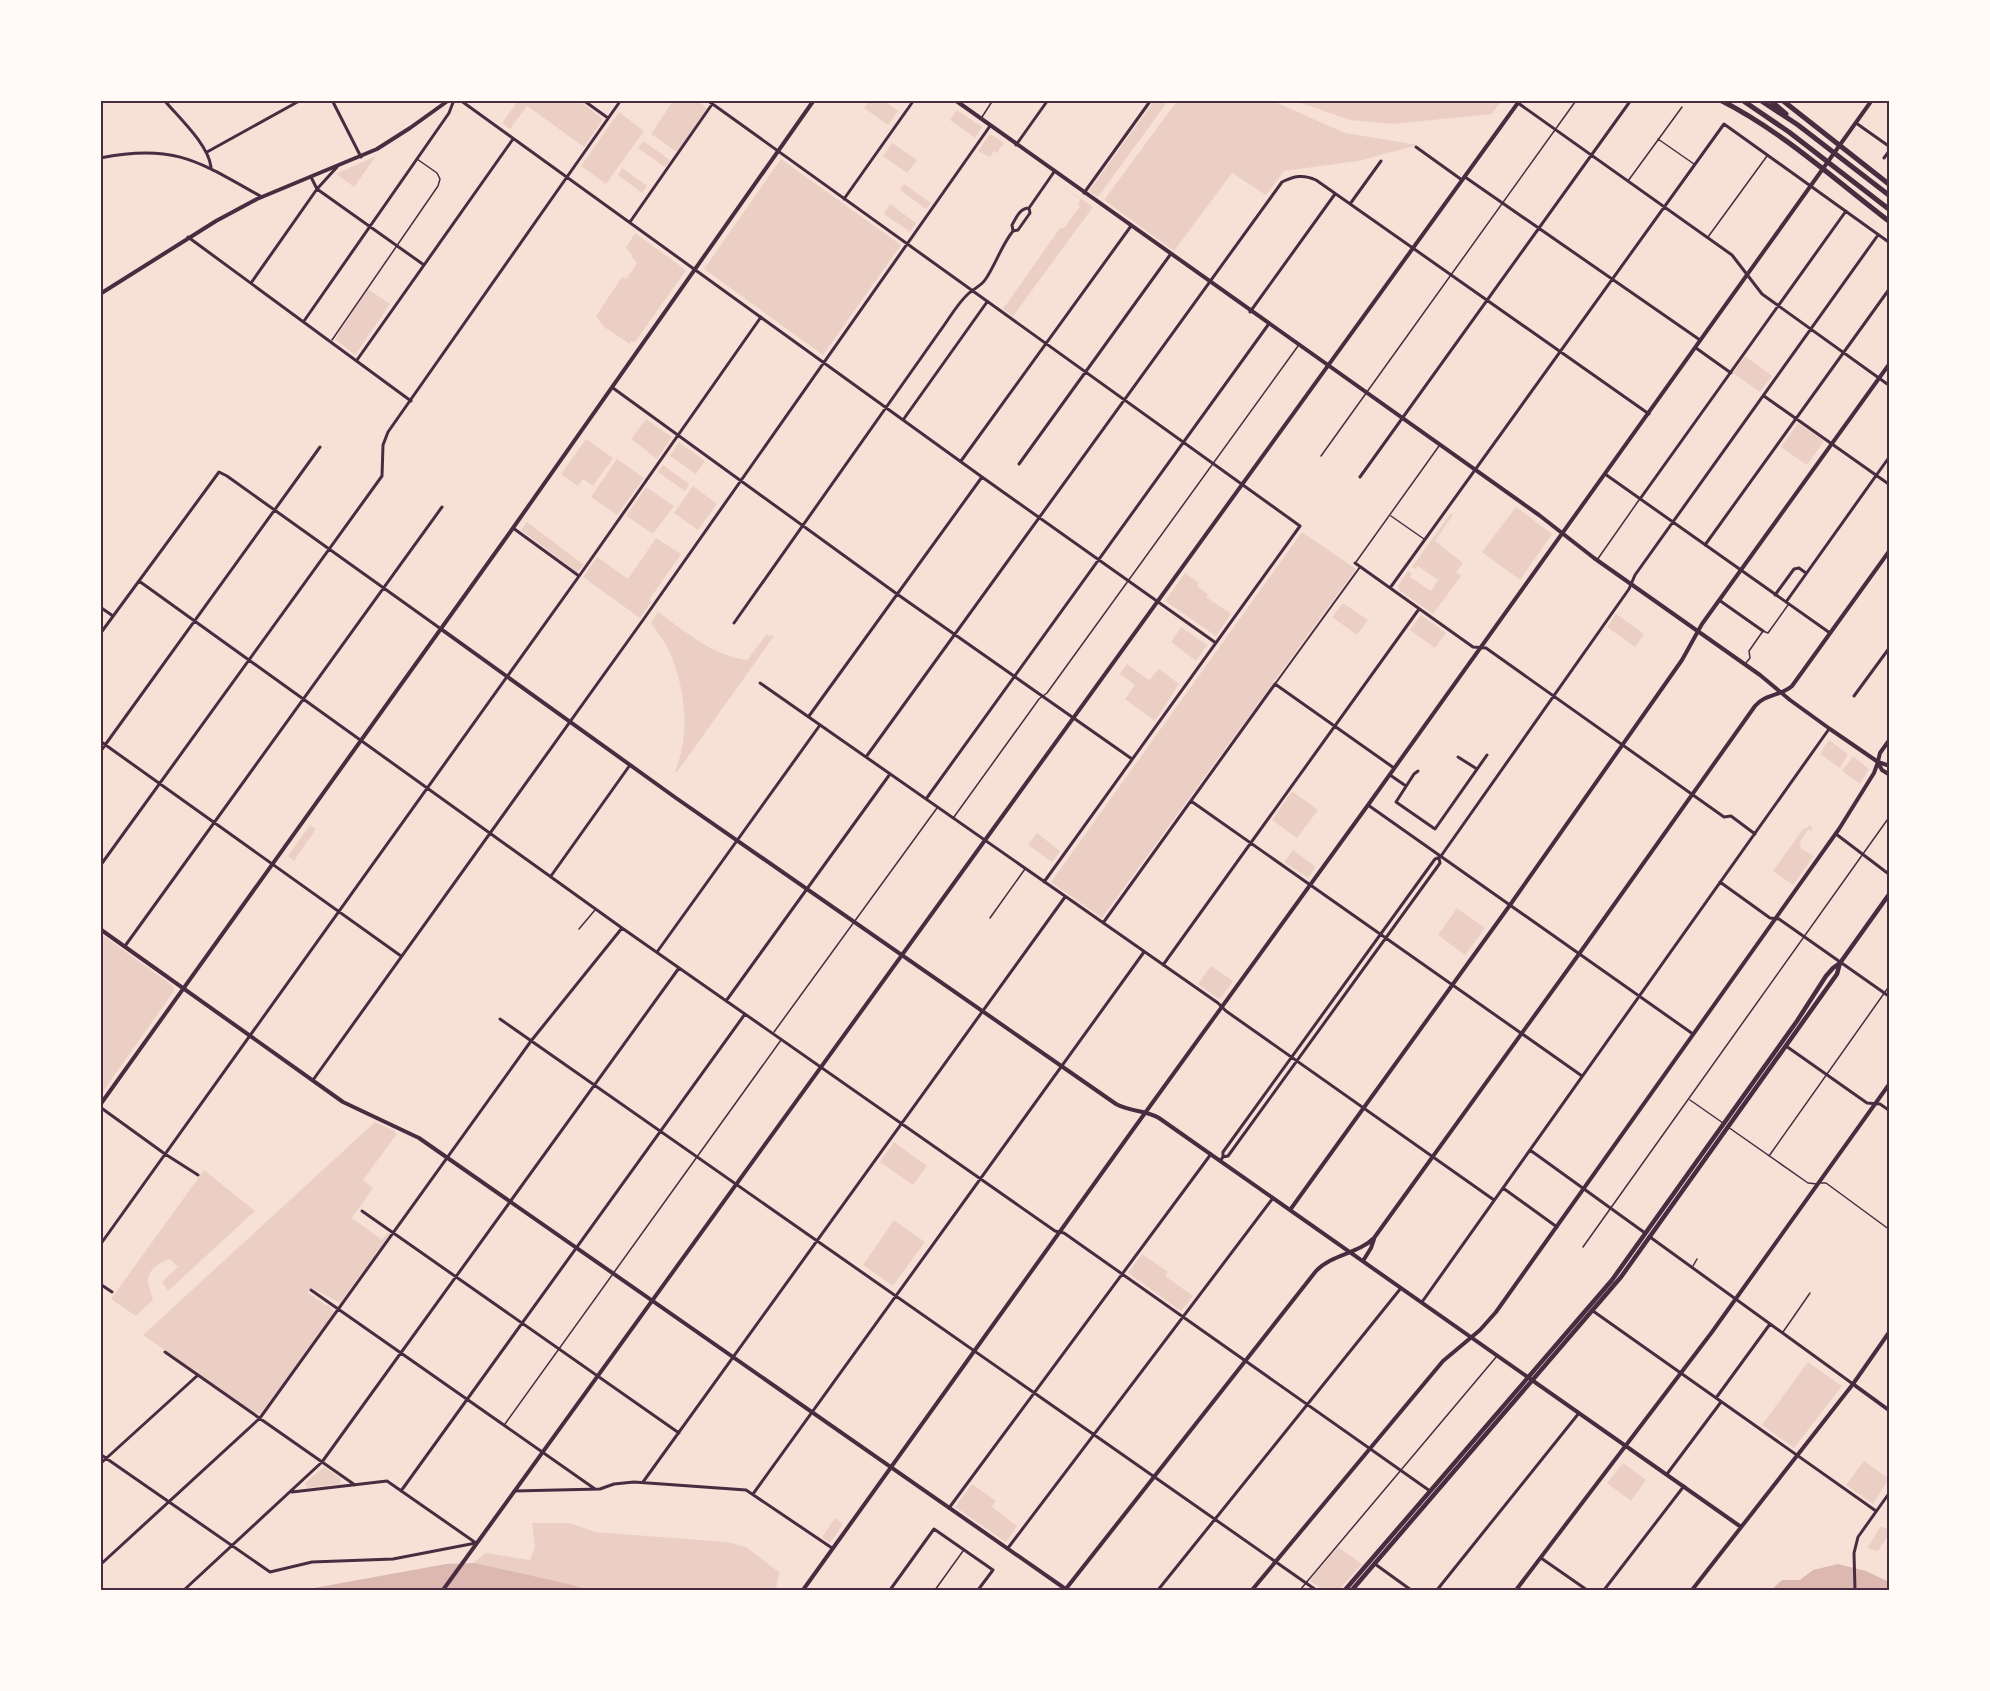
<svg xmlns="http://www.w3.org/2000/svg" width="1990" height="1691" font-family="Commissioner,sans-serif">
<rect width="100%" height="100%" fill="#f7e1d7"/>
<!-- green -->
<path fill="#ebcfc5" d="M518 101H580L603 119 584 147 527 106 510 129 502 123Z
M673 101H698L707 108 677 152 651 134Z
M869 101H884L898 111 888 125 864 108Z
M1154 101H1168L1098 197 1089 191Z
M1177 101H1273L1345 133 1418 145 1358 161 1284 171 1266 195 1232 173 1174 251 1104 200Z
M1295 101H1501L1492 114 1393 124 1350 120Z
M957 110 982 127 975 138 950 120Z
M619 112 644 131 606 184 581 166Z
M989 135H992L1004 143 997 153 994 151 990 157 978 151Z
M643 141 670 160 665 167 638 148Z
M892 143 917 160 907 173 883 156Z
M376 156 354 187 336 174Z
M781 159 901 245 823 355 704 269Z
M622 168 647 186 642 193 618 175Z
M1058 183 1093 207 1013 316 1003 309 1060 228H1064L1080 206 1078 204 1081 200Z
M904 184 931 203 926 209 900 190Z
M890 204 916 223 910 232 884 214Z
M635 233 686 270 635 342 631 341 630 344 604 327 596 316 622 277 626 279 636 265V261L631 257 632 255 626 248Z
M368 289 390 304 355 355 335 339Z
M1745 356 1772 376 1760 392 1733 373Z
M646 419 672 437 657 459 631 439Z
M1798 423 1824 441 1807 465 1781 447Z
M586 439 613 458 593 486 583 479 578 486 561 474Z
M679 442 705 461 696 474 670 456Z
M617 459 644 478 617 515 591 497Z
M663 465 689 484 685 491 658 472Z
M693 486 717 504 698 530 674 513Z
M646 487 674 506 653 534 626 516Z
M1516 507 1552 534 1520 580 1482 552Z
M1451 513 1453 515 1435 541 1463 563 1456 572 1461 576 1433 614 1399 590 1398 586 1408 571 1412 574 1410 577 1431 591 1438 580 1418 566 1415 569 1412 567Z
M527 522 584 565 577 572 521 530Z
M1302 532 1356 569 1102 918 1051 882Z
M656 538 681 554 649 600 651 602 640 618 583 577 597 557 628 579Z
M1185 573 1199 583 1197 586 1208 594 1206 597 1231 614 1216 636 1165 601Z
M1343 603 1368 620 1357 635 1332 617Z
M658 612C685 631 713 656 747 660L766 635 774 636 677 772 675 771C691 735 685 686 669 651 665 641 657 632 651 623Z
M1616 614 1644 634 1635 647 1607 627Z
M1421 615 1446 633 1435 648 1410 630Z
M1181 627 1207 645 1196 661 1171 642Z
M1127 664 1149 680 1159 669 1179 684 1155 721 1125 699 1135 685 1120 674Z
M1829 740 1848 754 1840 768 1820 754Z
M1854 757 1869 769 1860 784 1842 771 1852 758Z
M1292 791 1318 810 1297 838 1272 820Z
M310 825 316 829 294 861 288 856Z
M1809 825 1813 828 1811 831 1809 829 1799 843 1801 845 1800 848 1814 856 1793 885 1773 871 1804 828 1806 829Z
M1037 833 1060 851 1052 862 1028 845Z
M1293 850 1316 867 1308 878 1284 862Z
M1457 908 1485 928 1465 955 1438 935Z
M101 934 173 986 174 991 101 1094Z
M1211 966 1233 981 1221 998H1217L1198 984Z
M375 1122 395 1131 396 1135 363 1180 373 1188 352 1218 382 1240 387 1233 390 1234 340 1303 312 1288 308 1293 327 1306 328 1305 334 1312 263 1410 260 1414 255 1413 143 1335Z
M894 1142 927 1166 913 1185 880 1162Z
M204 1170 255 1211 168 1291 162 1282 178 1267 170 1259C161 1262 149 1268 148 1280 147 1285 152 1293 153 1300L136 1316 111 1299Z
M894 1220 925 1242 893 1286 863 1265Z
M1142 1254 1168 1272 1165 1276 1193 1296 1181 1311 1128 1273Z
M1808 1362 1842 1386 1794 1448 1762 1425Z
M1864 1461 1889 1479 1873 1504 1846 1485Z
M1623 1463 1646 1480 1631 1501 1607 1483Z
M324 1467 339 1477 341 1481 340 1484 307 1488 305 1483Z
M972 1484 996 1501 992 1507 1017 1526 1006 1542 955 1507Z
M835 1518 843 1524 830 1543 822 1537Z
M532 1523H570L595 1532 727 1542 746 1547 780 1573C777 1579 778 1584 775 1590H588L573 1585 472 1564 486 1553 530 1560 535 1548Z
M1881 1526 1889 1530V1534L1878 1551 1867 1548Z
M1338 1547 1362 1564 1339 1590H1324L1310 1581Z"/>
<!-- water -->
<path fill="#dcb8b0" d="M474 1563 573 1585 588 1590H303L446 1564Z
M1838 1564 1866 1571 1889 1582V1590H1771L1782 1580H1800L1813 1570Z"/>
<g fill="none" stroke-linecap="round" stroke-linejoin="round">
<!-- service -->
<path stroke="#4a2c40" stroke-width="1.5" d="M982 117 993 100
M1658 139 1694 164
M1628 181 1682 107
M1708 237 1767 156
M332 340 438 186 440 179 437 173 417 159
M1321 456 1575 102
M1391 516 1424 539
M1597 560 1639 500
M1356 562 1439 446
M1745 664 1750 658 1749 651 1763 631 1768 633 1788 605
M954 817 1039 699 1047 693 1298 346
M990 918 1025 869
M579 929 595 910
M774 1032 937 808
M1690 1100 1723 1123
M1728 1127 1808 1183 1817 1184
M1769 1156 1890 985
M1821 1183H1826L1890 1230
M1583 1247 1890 816
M1693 1266 1697 1259
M1783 1332 1810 1293
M505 1424 781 1040
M935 1590 963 1551
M1300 1590 1497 1356"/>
<!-- pedestrian -->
<path stroke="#4a2c40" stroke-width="2" d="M1275 684 1360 567"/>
<!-- minor -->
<path stroke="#4a2c40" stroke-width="3" d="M164 100C179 118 208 144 211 167
M332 100 361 157
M460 100 982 477 1216 643
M583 100 608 118
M707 100 1300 526 1044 882
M1518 103 1732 255 1762 294 1890 386
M100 104 103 100
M1856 123 1890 147
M1016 145 1048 100
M1416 147 1462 180
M207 152 301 100
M100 158C176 143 199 162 262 197
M1884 158 1890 150
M311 177 317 189 424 265
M1465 177 1700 340
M1084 193 1151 100
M844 199 914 100
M1350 204 1381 161
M630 222 715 100
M1013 231 1012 225C1016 218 1020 208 1029 208
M188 237 411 401
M251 283 317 189 337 167
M1250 312 1335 194
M304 321 449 113 454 100
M1696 348 1731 373
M357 360 513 139
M613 388 897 594 1132 759
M1764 396 1890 485
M903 420 987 302
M961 461 1131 226
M1019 464 1170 255
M1605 474 1830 633
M1360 477 1631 100
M1640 499 1846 211
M513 528 579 576
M1705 545 1890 288
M1355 563 1473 647 1486 648 1724 817 1731 816 1755 834
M139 581 622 928 1055 1231 1064 1233 1430 1491
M1390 588 1724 124 1890 243
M1775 595 1794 569 1799 568 1806 573
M1719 600 1763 631
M1786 602 1890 456
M100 607 113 616
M734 623 940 331C949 319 957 304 968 294 974 288 980 287 985 280 996 264 1001 246 1013 231L1018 230 1030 213 1029 208 1054 172
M100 634 219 472 227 476 441 629
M760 683 1218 1003 1226 1011 1494 1200
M1854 696 1890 647
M809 716 982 477
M100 741 401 956
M100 752 320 447
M866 757 1282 182C1294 176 1303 174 1316 180L1649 414
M1458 757 1477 769
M1418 771 1414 774 1396 802 1435 829 1487 755
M1390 775 1406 786
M926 799 1268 325
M1191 801 1582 1076
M1368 805 1693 1034
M1836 834 1890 875
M100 866 382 476 383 445 388 432 621 100
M551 876 630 765
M1720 882 1770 918 1779 919 1890 997
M1103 923 1275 684 1394 768
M125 946 442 507
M657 952 820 725
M1163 965 1419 609
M726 1001 890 774
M500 1019 1316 1590
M1786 1046 1867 1103 1880 1104 1890 1111
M313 1080 643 620 990 126
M100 1107 165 1154 198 1175
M1530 1150 1645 1233
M1223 1157 1228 1156 1440 863 1439 858
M1220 1161 1223 1157V1152L1435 859 1441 856 1629 589 1635 575 1878 235
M1503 1188 1557 1227
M362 1211 679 1433
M1650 1237 1853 1384
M100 1245 582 572 761 317
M100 1284 112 1292
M311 1290 595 1489
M1422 1302 1829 729
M1593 1311 1876 1511
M165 1352 355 1485
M1716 1398 1770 1324
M100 1454 270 1572 312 1562 393 1559 476 1543
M100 1464 198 1375
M1667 1474 1721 1402
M643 1482 1065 897
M401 1491 745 1014
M514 1491 600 1489 614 1484 634 1482 746 1490 832 1548
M292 1492 387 1481 476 1543
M753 1494 1144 952
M949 1508 1211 1154
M1008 1548 1273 1198
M1541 1558 1587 1590
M1375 1564 1411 1590
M100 1565 260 1418 531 1041 622 928
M184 1590 322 1462 679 968
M890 1590 934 1529 993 1570 978 1590
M1158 1590 1401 1288
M1437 1590 1579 1413
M1604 1590 1684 1486
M1855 1590 1854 1553 1858 1537 1890 1492"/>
<!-- tertiary -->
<path stroke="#4a2c40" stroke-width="4" d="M100 294 216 221 257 199 377 149 410 128 449 100
M100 929 343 1102 419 1138 1067 1590
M1252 1590 1443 1361 1480 1330 1496 1312 1839 829 1874 773 1878 762"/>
<!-- secondary -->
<path stroke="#4a2c40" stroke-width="4" d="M955 100 1539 515 1594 558 1760 675 1790 700 1830 729 1878 762 1890 766
M441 629 676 798 1116 1104C1130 1112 1147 1110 1159 1118L1741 1527
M1878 761 1880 753 1890 739
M1878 763 1882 770 1890 775
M100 1105 513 528 814 100
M1290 1210 1510 905 1682 660 1702 624 1890 363
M1363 1261 1371 1248 1374 1239
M1853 1384 1890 1411
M443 1590 1520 100
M803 1590 1132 1131 1368 805 1872 100
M1065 1590 1316 1271C1332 1254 1358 1254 1374 1238L1579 954 1755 706C1765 694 1781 696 1792 686L1890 550
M1516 1590 1712 1332 1890 1083
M1692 1590 1853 1384 1890 1331"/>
<!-- primary -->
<path stroke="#4a2c40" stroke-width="4.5" d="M1345 1590 1612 1280 1797 1021 1826 976 1833 968 1840 963 1890 893
M1352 1590 1621 1277 1837 974 1840 963"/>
<!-- motorway -->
<path stroke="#4a2c40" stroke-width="5" d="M1720 100C1782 131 1835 180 1890 222
M1742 100 1789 132 1890 210
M1760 100 1798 125 1890 196
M1770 100 1786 114
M1782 100 1890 185"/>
</g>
<!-- border -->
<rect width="1990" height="1691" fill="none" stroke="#fffaf5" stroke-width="204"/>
<rect x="102" y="102" width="1786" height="1487" fill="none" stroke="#4a2c40" stroke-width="2"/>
</svg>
